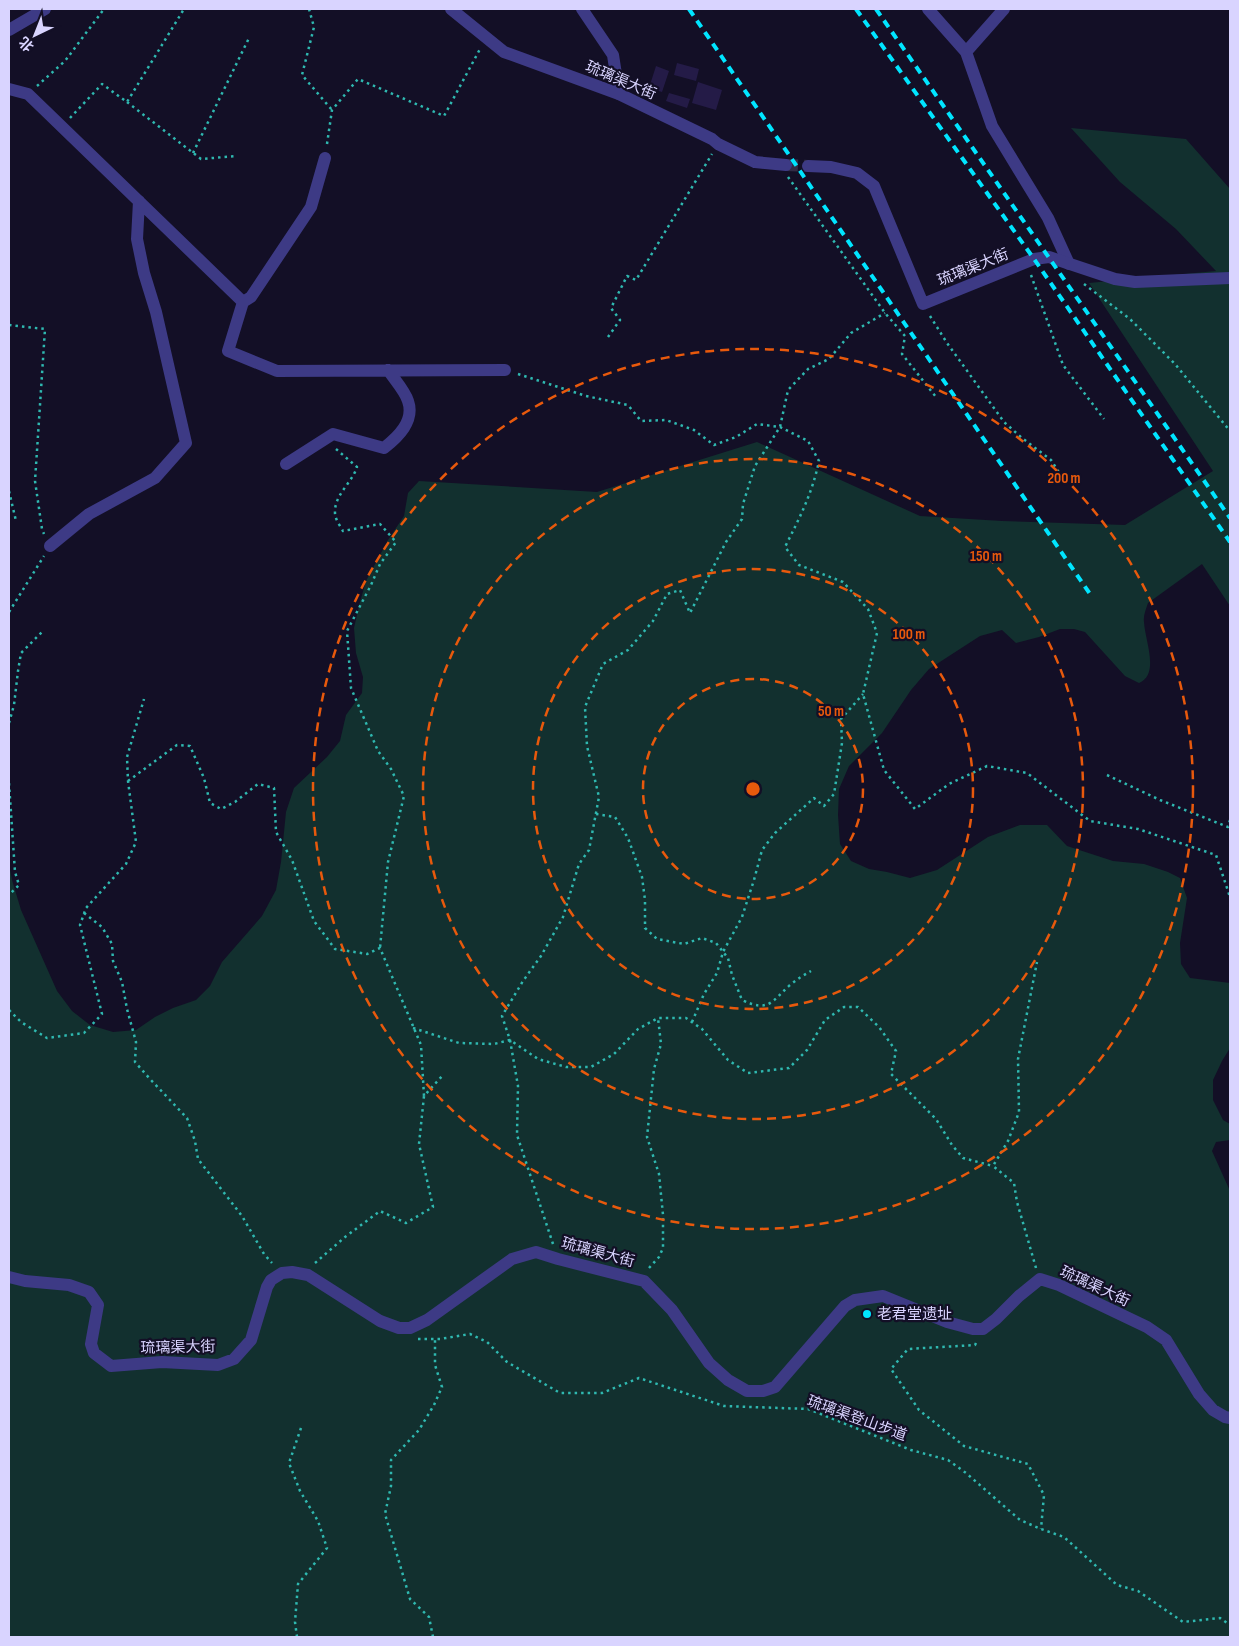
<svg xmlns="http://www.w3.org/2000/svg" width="1239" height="1646" font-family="'Sofia Sans Condensed','Noto Sans SC',sans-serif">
<rect width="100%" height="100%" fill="#130f26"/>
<!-- green -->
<path fill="#12302f" d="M1071 128 1186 139 1230 189V606L1202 564 1148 603C1146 609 1143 616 1144 622 1145 641 1160 674 1139 683L1125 676 1085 632 1074 629H1060L1039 637 1016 643 1002 630 980 636 929 669 911 690 882 733 849 766 839 789 838 815 840 844 851 861 869 869 887 872 910 878 937 870 988 837 1020 825H1047L1067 846 1113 861 1144 864 1168 872 1180 878 1187 898 1180 943 1181 964 1190 978 1230 983V1048L1222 1061 1213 1080V1100L1223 1120 1230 1124V1140L1216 1142 1212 1151 1230 1191V1637H9V864L12 880 21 910 57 991 72 1011 90 1025 113 1032 136 1030 155 1017 173 1008 196 1000 210 986 222 962 262 916 276 890 281 862 286 812 294 788 327 757 340 741 346 715 362 693 363 677 356 653 354 628 360 602 366 581 388 540 404 516 408 493 419 481 597 492 757 442 920 516 1002 521 1125 525 1213 471 1089 283 1216 271 1176 229 1120 182Z"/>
<!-- building -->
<path fill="#241b47" d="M677 63 699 69 696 81 674 75Z
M656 66 669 71 662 92 649 88Z
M698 82 722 90 716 110 692 103Z
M669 93 690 99 687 108 666 101Z"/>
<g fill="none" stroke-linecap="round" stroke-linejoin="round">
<!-- tertiary-tunnel -->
<path stroke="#312d47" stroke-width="12" stroke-dasharray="12 6" stroke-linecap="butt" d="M786 165 808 166"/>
<!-- path -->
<path stroke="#2fb8b0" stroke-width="2.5" stroke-dasharray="2.5 4" stroke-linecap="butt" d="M309 9 314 27 302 75 332 110
M37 86 65 61 104 9
M127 102 201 159 237 156
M70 118 102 84 127 102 184 9
M327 144 332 110 358 79 444 116 480 49
M193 153 249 38
M788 177 885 313 905 336 902 354 936 397
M1031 275 1063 365 1104 419
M1084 284 1130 319 1175 364 1230 431
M930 316 947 343 1004 422 1022 438 1051 460 1062 477
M9 325 45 329 35 481 42 529 44 534
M608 337 620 320 611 308 627 276 636 280 712 154
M518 374 586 396 628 405 641 421 666 420 694 430 714 445 736 437 757 424 780 427 808 441 819 461C812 494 800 517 785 547L799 565 843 582 868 609 877 633 863 694 884 770 915 809 949 784 987 766 1027 773 1090 821 1138 829 1216 855 1230 897
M336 449 357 467C352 483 334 495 335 513 335 519 340 526 343 531L380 524 396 542 380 564 371 585 347 631 351 688 378 751 391 769 404 796 388 862 380 948
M9 491 16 521
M9 612 44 556
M9 723 14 705 18 671 21 653 43 631
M1107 775 1160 800 1228 827 1230 820
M128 781 177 745 190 746 204 778 210 803 221 809 235 802 258 784 274 788 276 832 292 860 314 921 335 949 367 954 380 948 421 1045 424 1096
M9 783 15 872 19 885 9 895
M596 814 615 817 628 838 642 877 645 900V928L657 939 684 944 702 938 716 943 728 958 732 975 742 1000C769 1013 772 1001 790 985 797 979 804 975 811 971
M84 913 102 927 112 944 113 961 122 982 127 1009 136 1042 135 1062 150 1079 187 1118 195 1141 198 1159 242 1216 264 1254 272 1263
M9 1010 21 1022 47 1038 84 1033 102 1014 80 925 86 908 126 864 136 842 128 781 127 757 144 699
M692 1022 704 994 717 973 723 952 742 917 754 880 762 850 775 833 814 798 824 806 834 794 842 743 841 719 863 694
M413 1028 459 1043 494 1044 510 1040 538 1059 566 1067H591L614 1054 638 1029 658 1018H686L702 1029 728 1060 748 1073 789 1068 807 1050 825 1020 844 1007H858L879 1027 896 1051 891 1074 936 1119 952 1145 963 1158 993 1166
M553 1244 517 1135 518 1086 510 1040 502 1016 523 981 541 956 563 917 579 864 589 850 599 797 587 746 585 707 603 664 628 650 653 621 667 594 680 590 690 613 726 542 742 519 743 504 755 466 780 427 788 390 808 369 829 359 851 333 885 313
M315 1263 345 1237 380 1211 406 1223 433 1207 419 1144 424 1096 443 1075
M649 1268 659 1257 663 1248V1215L659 1174 647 1137 654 1069 661 1044 658 1018
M1036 1268 1017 1202 1014 1183 993 1166 1008 1141 1019 1112 1018 1059 1037 962
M418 1339H440L470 1334 487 1342 507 1362 560 1393H602L639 1378 724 1406 808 1409 911 1450 948 1460 966 1473 1020 1520 1041 1529 1064 1537 1117 1585 1138 1591 1183 1622 1220 1618 1230 1625
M976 1343 975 1345 908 1349 891 1369 919 1410 964 1446 1028 1464 1044 1495 1041 1529
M297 1637 295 1622 298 1584 327 1548 318 1521 300 1491 289 1463 301 1428
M433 1637 429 1617 410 1599 385 1514 391 1486V1460L419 1430 434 1405 442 1387 435 1365V1339"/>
<!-- minor -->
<path stroke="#3d3a85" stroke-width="12" d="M582 9 613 55 619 94
M928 9 966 52
M1004 9 966 52 992 126 1048 218 1069 264
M9 30 45 9
M9 89 28 94 243 302
M325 158 311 207 251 297 243 302 228 351 277 371 505 370
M286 464 333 434 384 448C398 437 415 421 408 401 405 391 394 379 388 370
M50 546 89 514 155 478 186 443 156 312 144 273 137 239 139 201"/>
<!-- tertiary -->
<path stroke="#3d3a85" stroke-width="12" d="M451 9 504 52 619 94 712 139 718 144 755 162 786 165
M808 166 831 167 857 173 874 186 923 304 1034 259 1049 257 1115 279 1135 282 1230 278
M9 1277 25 1281 69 1285 89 1292 98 1305 91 1344 94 1353 111 1366 162 1362 218 1365 234 1359 251 1340 267 1287 271 1280 282 1273 292 1272 308 1275 380 1321 399 1328H410L427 1320 512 1259 536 1252 558 1259 644 1281 672 1310 709 1363 728 1380 747 1391H763L775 1387 845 1306 855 1300 883 1296 947 1322 973 1329H983L996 1319 1019 1296 1040 1279 1059 1285 1147 1327 1166 1340 1199 1394 1213 1410 1225 1417 1230 1418"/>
<!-- rail -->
<path stroke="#00e5ff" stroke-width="4" stroke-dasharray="8 6" stroke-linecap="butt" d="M689 9 1090 594
M856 9 1034 259 1230 542
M876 9 1230 518"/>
</g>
<!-- distance rings -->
<g fill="none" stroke="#e8590c" stroke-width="2.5" stroke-dasharray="9 6">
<circle cx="753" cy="789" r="110"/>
<circle cx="753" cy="789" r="220"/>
<circle cx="753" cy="789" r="330"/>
<circle cx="753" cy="789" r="440"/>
</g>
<!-- markers -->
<circle fill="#00e5ff" stroke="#130f26" stroke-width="2" cx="867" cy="1314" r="5"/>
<g text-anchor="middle" stroke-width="4.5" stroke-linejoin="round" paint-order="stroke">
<!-- street labels -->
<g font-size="15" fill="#d9d4ff" stroke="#130f26">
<text transform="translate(621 80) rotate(23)" y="5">琉璃渠大街</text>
<text transform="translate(973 267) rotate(-22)" y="5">琉璃渠大街</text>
<text transform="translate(598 1252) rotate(15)" y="5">琉璃渠大街</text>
<text transform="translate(1095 1286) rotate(25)" y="5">琉璃渠大街</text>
<text transform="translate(178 1347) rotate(-1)" y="5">琉璃渠大街</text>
<text transform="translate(857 1418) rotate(20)" y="5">琉璃渠登山步道</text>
</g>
<!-- poi labels -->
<g font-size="15" fill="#d9d4ff" stroke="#130f26" text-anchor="start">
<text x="877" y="1319">老君堂遗址</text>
</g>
</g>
<circle cx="753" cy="789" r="8" fill="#e8590c" stroke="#130f26" stroke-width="2.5"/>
<g font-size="15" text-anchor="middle" font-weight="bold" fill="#e8590c" stroke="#130f26" stroke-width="4.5" stroke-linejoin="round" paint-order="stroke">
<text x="1064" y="483">200 m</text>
<text x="986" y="561">150 m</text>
<text x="909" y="639">100 m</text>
<text x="831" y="716">50 m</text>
</g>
<!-- border -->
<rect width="1239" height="1646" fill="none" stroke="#d9d4ff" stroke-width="20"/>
<!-- north arrow -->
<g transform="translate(35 35) rotate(223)" stroke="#130f26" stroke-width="4" paint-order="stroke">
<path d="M0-4L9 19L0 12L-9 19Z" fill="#d9d4ff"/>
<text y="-8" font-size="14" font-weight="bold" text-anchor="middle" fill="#d9d4ff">北</text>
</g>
</svg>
